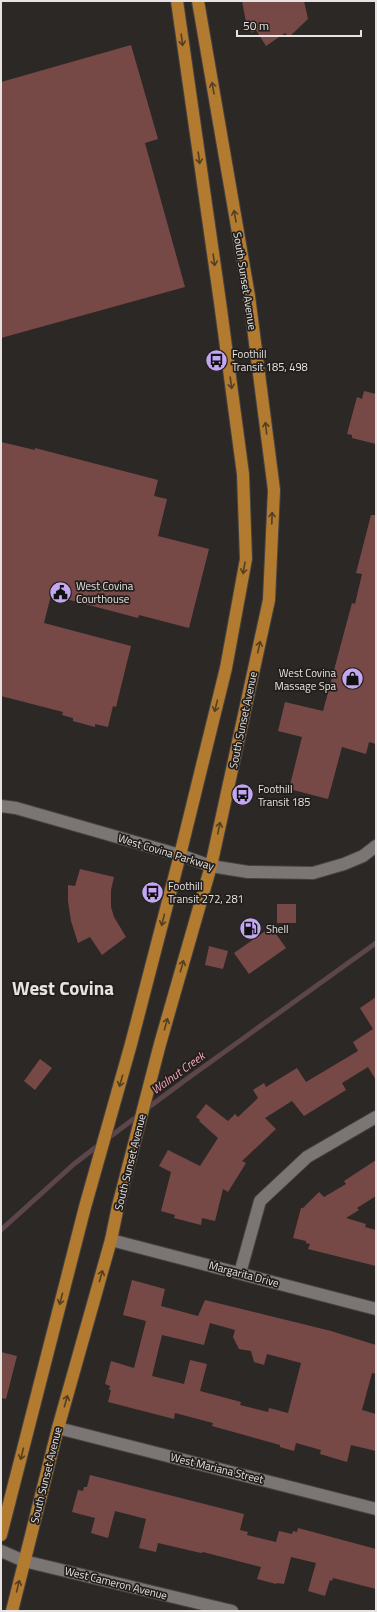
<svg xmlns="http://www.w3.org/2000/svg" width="377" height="1612" font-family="'Titillium Web',sans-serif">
<rect width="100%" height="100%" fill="#2c2826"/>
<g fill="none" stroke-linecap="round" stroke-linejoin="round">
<!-- stream -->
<path stroke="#5d454c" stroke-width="5" d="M145 1110 184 1081 376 943
M107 1139 139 1115
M1 1230 74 1164 100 1144"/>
</g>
<!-- building -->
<path fill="#774946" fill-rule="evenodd" d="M242 1H304L308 19 289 37 285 33 266 46 256 30 252 33 246 22Z
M131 45 158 139 145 143 185 287 1 338V82Z
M364 391 376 394V444L352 438V435L347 434 357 397 362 399Z
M1 442 35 450V448L158 480 154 496 167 499 158 536 209 549 189 628 139 615 138 618 51 595 44 623 131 646 116 707 113 706 108 727 95 724V727L73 721V718L62 715 63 712 1 696Z
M371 515H376V744L369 742 366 754 342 747 328 799 289 789 302 737 278 731 285 702 323 711 352 603 355 604 362 574 356 573Z
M80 869 114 877 111 890V907L114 917 126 937 102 955 90 937 78 943 71 921 68 901V885L75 886Z
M277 904H296V923H277Z
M271 927 286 948 249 974 234 953Z
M209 946 228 951 223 969 205 965Z
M376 997V1080L368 1067 342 1083 346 1090 304 1116 292 1101 265 1118 276 1129 242 1161 246 1163 228 1192 223 1189 215 1221 202 1218 201 1225 174 1218 175 1215 161 1211 171 1172 159 1166 168 1150 200 1166 218 1138 199 1121 200 1120 196 1117 206 1104 228 1121 235 1114 238 1117 258 1098 253 1090 264 1083 266 1087 297 1068 306 1082 358 1051 353 1042 373 1029 360 1008Z
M40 1059 52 1068 35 1090 24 1081Z
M376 1160V1196L357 1208 359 1210 346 1218 366 1224 365 1227 376 1230V1266L308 1249 310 1244 306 1243V1241L293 1238 301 1208H303L319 1192 324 1197 346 1184 344 1181Z
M132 1280 165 1289 161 1306 198 1316 205 1300 331 1331 376 1345V1374L372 1373 362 1410 376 1414V1451L351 1445 347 1462 320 1454 321 1450 296 1443 294 1451 280 1447V1445L212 1426 213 1423 175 1413 174 1419 108 1402 111 1390H109L110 1386 105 1384 111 1361 134 1368 146 1321 123 1315ZM210 1323 235 1330 233 1337 239 1349 251 1351 254 1362 264 1365 267 1354 301 1363 288 1413 269 1408 268 1412 240 1405 241 1402 200 1391 207 1364 190 1360 184 1384 152 1376 162 1335 204 1345Z
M1 1352 17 1356 6 1399 1 1398Z
M90 1475 244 1514 240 1530 248 1532 247 1535 276 1542 279 1531 292 1534 293 1531 297 1532 298 1528 376 1549V1589L333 1578 332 1581 330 1580 325 1596 308 1591 316 1563 291 1557 284 1584 277 1583 276 1584 257 1579 261 1567 203 1552 201 1553 158 1543 156 1552 139 1548 146 1519 115 1511 108 1538 91 1533 95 1518 72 1512 78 1490 83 1491 84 1487H87Z"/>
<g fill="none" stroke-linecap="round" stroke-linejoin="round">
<defs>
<path id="minor" d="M111 1240 376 1309
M240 1273 260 1201 307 1157 376 1117
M58 1428 376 1509"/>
<path id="tertiary" d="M1 806 16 808 180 855 211 866 248 872 313 873 344 864 363 856 376 846
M1 1551 24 1561 232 1611"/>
<path id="primary" d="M1 1535 85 1207 131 1044 180 855 226 668 246 559 243 474 220 302 177 1
M12 1611 58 1428 111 1240 118 1206 160 1044 211 866 269 600 274 490 249 296 198 1"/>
</defs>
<!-- minor casing -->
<use href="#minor" stroke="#464342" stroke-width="14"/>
<!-- tertiary casing -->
<use href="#tertiary" stroke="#464342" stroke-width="14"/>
<!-- primary casing -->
<use href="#primary" stroke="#464342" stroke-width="14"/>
<!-- minor -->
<use href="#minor" stroke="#7b7674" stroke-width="12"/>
<!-- tertiary -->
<use href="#tertiary" stroke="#7b7674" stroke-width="12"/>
<!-- primary -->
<use href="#primary" stroke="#b27b30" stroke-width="12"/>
</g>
<!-- one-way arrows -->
<defs><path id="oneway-shaft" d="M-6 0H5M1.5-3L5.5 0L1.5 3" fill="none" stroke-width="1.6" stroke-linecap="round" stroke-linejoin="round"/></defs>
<g stroke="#543f23">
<use href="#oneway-shaft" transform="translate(182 40) rotate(82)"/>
<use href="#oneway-shaft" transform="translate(213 88) rotate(-100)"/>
<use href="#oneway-shaft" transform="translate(199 158) rotate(82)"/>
<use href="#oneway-shaft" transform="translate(235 216) rotate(-100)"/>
<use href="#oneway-shaft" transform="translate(214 260) rotate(82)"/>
<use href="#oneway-shaft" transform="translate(231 383) rotate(82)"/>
<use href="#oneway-shaft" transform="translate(266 428) rotate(-97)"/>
<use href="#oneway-shaft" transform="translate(272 518) rotate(-88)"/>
<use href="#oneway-shaft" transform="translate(244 568) rotate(100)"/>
<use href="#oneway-shaft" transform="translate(259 647) rotate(-78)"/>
<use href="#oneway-shaft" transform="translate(216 706) rotate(104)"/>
<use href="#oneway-shaft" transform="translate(219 828) rotate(-78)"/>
<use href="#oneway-shaft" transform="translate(163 920) rotate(104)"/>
<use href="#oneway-shaft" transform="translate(182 966) rotate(-74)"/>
<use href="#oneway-shaft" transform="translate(166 1024) rotate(-74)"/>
<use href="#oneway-shaft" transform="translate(121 1081) rotate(106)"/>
<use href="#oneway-shaft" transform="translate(101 1276) rotate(-74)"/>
<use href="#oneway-shaft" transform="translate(61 1299) rotate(105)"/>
<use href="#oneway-shaft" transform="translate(66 1401) rotate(-74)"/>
<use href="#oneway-shaft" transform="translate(22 1454) rotate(104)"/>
<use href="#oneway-shaft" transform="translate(18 1586) rotate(-76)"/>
</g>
<!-- icons -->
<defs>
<symbol id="bus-disc" viewBox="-11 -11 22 22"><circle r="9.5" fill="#c3a7f2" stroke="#221e1c"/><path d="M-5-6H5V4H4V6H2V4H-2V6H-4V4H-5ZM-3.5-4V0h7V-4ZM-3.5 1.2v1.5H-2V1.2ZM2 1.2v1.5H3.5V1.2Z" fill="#111"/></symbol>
<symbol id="civic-disc" viewBox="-11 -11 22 22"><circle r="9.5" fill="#c3a7f2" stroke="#221e1c"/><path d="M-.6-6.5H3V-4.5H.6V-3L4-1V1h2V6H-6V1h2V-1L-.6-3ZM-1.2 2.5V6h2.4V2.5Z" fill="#111"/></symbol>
<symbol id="shop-disc" viewBox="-11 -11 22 22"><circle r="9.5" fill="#c3a7f2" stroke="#221e1c"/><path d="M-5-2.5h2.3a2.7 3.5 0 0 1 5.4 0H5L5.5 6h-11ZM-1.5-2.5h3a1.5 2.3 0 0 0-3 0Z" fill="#111"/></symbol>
<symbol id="fuel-disc" viewBox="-11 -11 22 22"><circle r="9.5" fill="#c3a7f2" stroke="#221e1c"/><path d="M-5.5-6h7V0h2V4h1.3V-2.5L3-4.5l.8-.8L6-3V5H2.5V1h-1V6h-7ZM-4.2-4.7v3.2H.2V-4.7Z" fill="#111"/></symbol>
</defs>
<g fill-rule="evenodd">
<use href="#bus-disc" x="204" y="348" width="25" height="25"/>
<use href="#civic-disc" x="48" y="580" width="25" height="25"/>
<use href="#shop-disc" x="340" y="666" width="25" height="25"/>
<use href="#bus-disc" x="230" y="782" width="25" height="25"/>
<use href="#bus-disc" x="140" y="880" width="25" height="25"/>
<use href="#fuel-disc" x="238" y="916" width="25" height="25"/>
</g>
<g text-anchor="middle" stroke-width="3.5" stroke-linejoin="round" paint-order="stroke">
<!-- street labels -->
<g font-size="11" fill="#e6e3e2" stroke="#221e1c">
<text transform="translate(245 281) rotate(81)" y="4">South Sunset Avenue</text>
<text transform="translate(243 720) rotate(-78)" y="4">South Sunset Avenue</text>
<text transform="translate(166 852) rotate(17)" y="4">West Covina Parkway</text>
<text transform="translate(130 1162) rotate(-76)" y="4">South Sunset Avenue</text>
<text transform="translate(244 1274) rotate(15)" y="4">Margarita Drive</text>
<text transform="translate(217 1468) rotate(14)" y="4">West Mariana Street</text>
<text transform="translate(46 1475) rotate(-76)" y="4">South Sunset Avenue</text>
<text transform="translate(116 1583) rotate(14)" y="4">West Cameron Avenue</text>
</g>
<!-- poi labels -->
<g font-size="11" fill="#e6e3e2" stroke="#221e1c" text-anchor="start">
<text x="232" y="358">Foothill<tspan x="232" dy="13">Transit 185, 498</tspan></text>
<text x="76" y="590">West Covina<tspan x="76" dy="13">Courthouse</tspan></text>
<text x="336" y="677" text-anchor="end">West Covina<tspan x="336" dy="13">Massage Spa</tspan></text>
<text x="258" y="793">Foothill<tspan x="258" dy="13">Transit 185</tspan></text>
<text x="168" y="890">Foothill<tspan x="168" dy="13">Transit 272, 281</tspan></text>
<text x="266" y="933">Shell</text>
</g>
<!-- water labels -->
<g font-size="12" font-style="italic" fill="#f5a8bc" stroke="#221e1c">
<text transform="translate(178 1073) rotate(-36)" y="4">Walnut Creek</text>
</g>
<!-- town labels -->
<g font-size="19" font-weight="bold" fill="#e6e3e2" stroke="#221e1c">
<text x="63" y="995">West Covina</text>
</g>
</g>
<!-- border -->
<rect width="377" height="1612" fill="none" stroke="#e6e3e2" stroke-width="4"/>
<!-- scale -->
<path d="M237 30v6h124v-6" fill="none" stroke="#e6e3e2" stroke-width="2"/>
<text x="243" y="30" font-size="12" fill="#e6e3e2" stroke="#221e1c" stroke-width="3" paint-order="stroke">50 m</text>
</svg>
